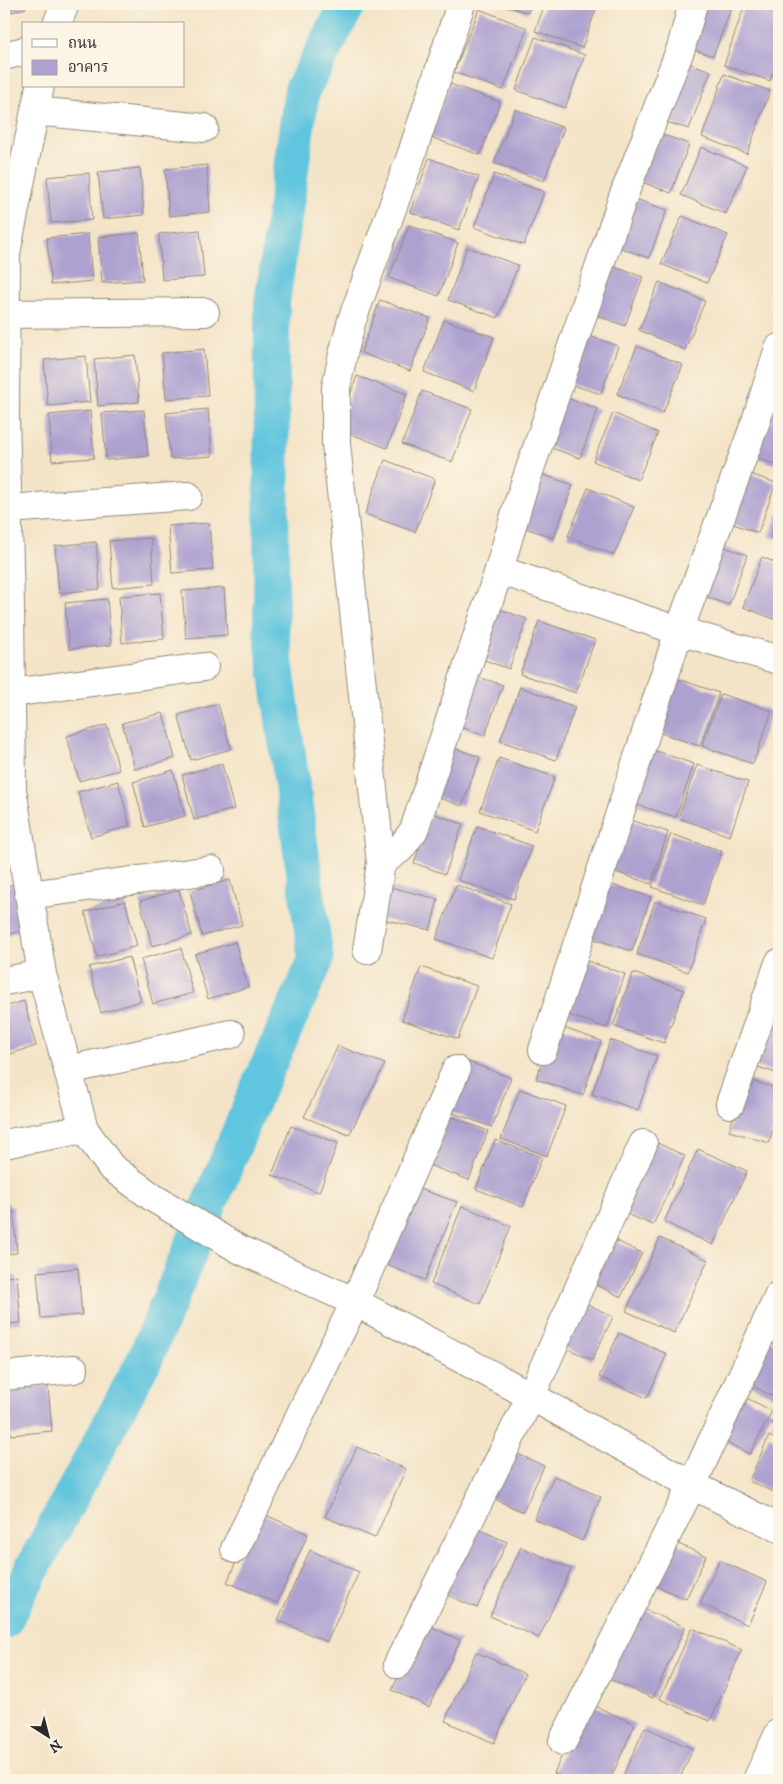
<svg xmlns="http://www.w3.org/2000/svg" width="783" height="1784" font-family="'IM FELL DW Pica','Noto Serif Thai',serif">
<rect width="100%" height="100%" fill="#fcf5e5"/>
<filter id="ink" filterUnits="userSpaceOnUse"><feTurbulence type="fractalNoise" baseFrequency=".02" numOctaves="2"/><feDisplacementMap in="SourceGraphic" scale="10" xChannelSelector="R" yChannelSelector="G"/><feConvolveMatrix kernelMatrix="1 2 1 2 8 2 1 2 1" color-interpolation-filters="sRGB"/></filter>
<filter id="wash" filterUnits="userSpaceOnUse"><feTurbulence type="fractalNoise" baseFrequency=".0096" numOctaves="4" result="noise"/><feDisplacementMap in="SourceGraphic" scale="20" xChannelSelector="R" yChannelSelector="G"/><feGaussianBlur stdDeviation="1.12" result="paint"/><feColorMatrix in="noise" values="0 0 0 0 0 0 0 0 0 0 0 0 0 0 0 0 0 1.4 0 .05"/><feComposite in="paint" operator="in"/></filter>
<g filter="url(#wash)">
<rect width="100%" height="100%" fill="#f4e4c7"/>
<g fill="none" stroke-linecap="round" stroke-linejoin="round">
<!-- canal -->
<path stroke="#60c5de" stroke-width="36" d="M4 1621 145 1359 256 1092 316 960 271 631 272 304 302 90 348 4"/>
</g>
<g id="blocks">
<!-- building -->
<path fill="#ada1d0" d="M4 4H25L26 8 4 14Z
M501 4H531L528 13Z
M545 4H598L582 48 535 31Z
M698 4H733L713 56 685 47Z
M745 4H752L779 14V55L770 81 724 65Z
M479 9 527 28 503 90 454 72Z
M535 37 585 55 565 108 516 90Z
M680 60 711 71 689 129 656 119Z
M724 74 770 91 747 154 702 137Z
M450 84 500 102 480 155 430 137Z
M515 109 564 128 544 181 494 163Z
M652 131 689 144 671 193 634 179Z
M701 147 747 166 726 214 681 195Z
M429 158 479 177 459 230 410 212Z
M207 165 210 212 169 216 165 169Z
M140 168 144 215 103 219 98 172Z
M89 173 92 220 51 223 47 177Z
M494 174 544 192 524 245 474 227Z
M630 197 667 210 649 258 612 245Z
M682 216 728 235 707 283 661 264Z
M409 225 458 243 439 296 389 278Z
M200 230 204 277 162 280 159 234Z
M139 233 143 280 102 283 98 237Z
M88 234 92 281 51 285 47 238Z
M467 247 518 265 498 318 448 300Z
M606 264 643 277 625 326 588 312Z
M659 282 705 301 685 350 639 330Z
M380 300 430 318 410 371 361 353Z
M444 320 494 337 474 391 424 372Z
M581 333 618 346 601 394 564 382Z
M637 346 683 365 663 413 617 394Z
M204 349 208 396 166 399 162 353Z
M135 355 139 402 98 406 94 359Z
M86 356 90 402 48 406 44 360Z
M357 376 407 394 387 448 338 429Z
M422 391 472 409 452 462 402 444Z
M561 396 598 409 580 458 543 445Z
M772 408 779 410V466L754 457Z
M208 409 212 456 170 459 166 413Z
M144 410 148 456 106 460 102 413Z
M90 411 94 458 52 461 49 415Z
M613 413 658 433 638 480 593 461Z
M385 460 435 479 415 532 365 514Z
M535 472 573 485 554 538 517 525Z
M745 472 776 483 758 533 728 522Z
M588 488 634 507 614 555 568 536Z
M779 511V540L769 537Z
M209 523 213 570 172 573 168 526Z
M151 538 154 584 113 588 109 541Z
M96 542 100 589 59 593 55 546Z
M716 544 747 555 729 605 698 594Z
M762 557 779 564V621L743 607Z
M224 588 227 635 186 638 182 591Z
M160 593 164 639 122 643 119 596Z
M107 599 111 645 69 649 65 603Z
M496 608 527 619 509 669 479 658Z
M539 621 595 640 576 693 520 674Z
M472 675 503 685 485 735 454 725Z
M667 675 719 693 700 746 649 729Z
M520 687 575 707 556 760 500 741Z
M721 694 772 711 753 764 702 746Z
M218 704 231 749 191 760 178 715Z
M163 713 175 758 135 769 122 723Z
M107 725 119 770 79 781 67 736Z
M449 746 480 757 462 806 431 795Z
M647 748 694 764 676 817 628 802Z
M499 758 555 777 535 831 480 811Z
M222 764 234 809 194 820 182 775Z
M697 765 748 782 730 836 678 818Z
M173 770 185 816 145 827 133 782Z
M118 781 130 826 91 837 78 792Z
M432 813 463 824 445 874 414 863Z
M624 818 668 832 651 884 607 869Z
M477 826 532 846 514 899 458 880Z
M671 834 722 851 703 905 652 887Z
M4 846 11 870 4 872Z
M230 880 242 925 202 936 190 891Z
M603 882 651 897 632 951 585 936Z
M15 884 27 929 4 936V887Z
M456 885 511 904 492 958 436 939Z
M390 887 438 899 430 930 382 919Z
M179 890 192 935 152 946 140 901Z
M125 901 137 946 97 957 85 912Z
M655 901 706 919 688 972 637 954Z
M235 942 248 987 208 999 195 954Z
M181 948 193 993 153 1004 141 959Z
M129 957 141 1001 101 1013 89 967Z
M578 958 625 974 607 1028 560 1012Z
M421 967 477 986 458 1039 402 1020Z
M633 973 684 990 664 1043 613 1026Z
M24 1001 36 1046 4 1056V1007Z
M769 1017 779 1021V1074L752 1065Z
M555 1025 601 1041 583 1095 536 1079Z
M610 1040 657 1056 638 1110 592 1094Z
M338 1046 385 1064 349 1135 304 1117Z
M464 1060 511 1078 492 1127 445 1110Z
M745 1079 779 1089V1108L769 1143 729 1131Z
M520 1089 566 1106 547 1156 501 1139Z
M442 1113 488 1131 469 1180 423 1163Z
M291 1126 338 1143 319 1192 272 1175Z
M779 1130V1148L774 1146Z
M649 1139 685 1156 653 1225 617 1210Z
M495 1140 542 1157 523 1207 476 1189Z
M698 1149 747 1171 713 1245 664 1222Z
M411 1186 457 1202 425 1280 376 1261Z
M13 1206 17 1253 4 1254V1207Z
M462 1206 511 1226 480 1304 431 1284Z
M608 1237 642 1253 621 1297 587 1280Z
M660 1238 708 1260 674 1333 626 1311Z
M78 1268 82 1315 41 1318 37 1272Z
M17 1276 21 1323 4 1324V1277Z
M580 1300 613 1317 592 1360 558 1344Z
M619 1333 667 1354 647 1398 599 1377Z
M764 1338 779 1345V1391L776 1398 743 1381Z
M48 1385 52 1431 11 1435 6 1388Z
M739 1394 772 1411 750 1454 717 1438Z
M779 1408V1427L772 1424Z
M769 1436 779 1441V1494L749 1481Z
M357 1447 406 1469 375 1538 325 1517Z
M507 1449 544 1466 523 1512 486 1495Z
M554 1476 601 1497 582 1541 534 1519Z
M259 1512 308 1534 277 1603 227 1582Z
M470 1525 507 1542 477 1608 440 1592Z
M667 1539 706 1556 686 1599 647 1582Z
M521 1547 571 1569 539 1638 490 1616Z
M310 1550 359 1572 327 1642 278 1620Z
M719 1560 767 1582 748 1625 700 1604Z
M636 1606 685 1627 653 1698 604 1677Z
M423 1623 460 1640 429 1707 392 1690Z
M692 1628 742 1650 710 1721 660 1699Z
M476 1652 525 1674 494 1743 445 1721Z
M586 1702 635 1724 610 1780H570L554 1773Z
M645 1727 693 1749 679 1780H621Z"/>
</g>
</g>
<g filter="url(#ink)">
<use href="#blocks" fill-opacity="0" stroke="#908879" stroke-width="1"/>
<g fill="none" stroke-linecap="round" stroke-linejoin="round">
<defs>
<path id="street" d="M57 24 65 4
M4 56 24 51
M40 86 6 253 5 416 10 603 12 789 42 974 84 1129
M35 111 204 128
M6 314 205 312
M8 509 188 496
M499 570 679 631 779 660
M11 693 204 667
M381 863 400 849 414 830 499 570 520 498 623 197 681 48 693 4
M29 895 211 870
M367 950 381 863 336 444V387L343 354 352 320 411 156 461 4
M4 981 42 974
M543 1050 679 631 756 421 779 348
M68 1070 231 1034
M730 1104 779 963
M4 1144 84 1129 111 1167 155 1199 239 1249 355 1302 531 1396 692 1485 779 1528
M4 1376 74 1369
M235 1549 355 1302 456 1070
M398 1664 531 1396 643 1144
M563 1741 692 1485 779 1295
M757 1780 779 1733"/>
</defs>
<!-- street casing -->
<use href="#street" stroke="#908879" stroke-width="30"/>
<!-- street -->
<use href="#street" stroke="#fff" stroke-width="28"/>
</g>
</g>
<!-- margin -->
<rect width="783" height="1784" fill="none" stroke="#fcf5e5" stroke-width="20"/>
<!-- legend -->
<rect x="22" y="22" width="162" height="65" fill="#fcf5e5" stroke="#a8a49b"/>
<rect x="32" y="39" width="25" height="8" fill="#ffffff" stroke="#a8a49b"/>
<text x="68" y="48" font-size="15" fill="#2b2b2b">ถนน</text>
<rect x="32" y="60" width="25" height="15" fill="#ada1d0" stroke="#a8a49b"/>
<text x="68" y="72" font-size="15" fill="#2b2b2b">อาคาร</text>
<!-- north arrow -->
<g transform="translate(48 1736) rotate(144)" stroke="#fcf5e5" stroke-width="4" paint-order="stroke">
<path d="M0-4L9 19L0 12L-9 19Z" fill="#2b2b2b"/>
<text y="-8" font-size="14" font-weight="bold" text-anchor="middle" fill="#2b2b2b">N</text>
</g>
</svg>
